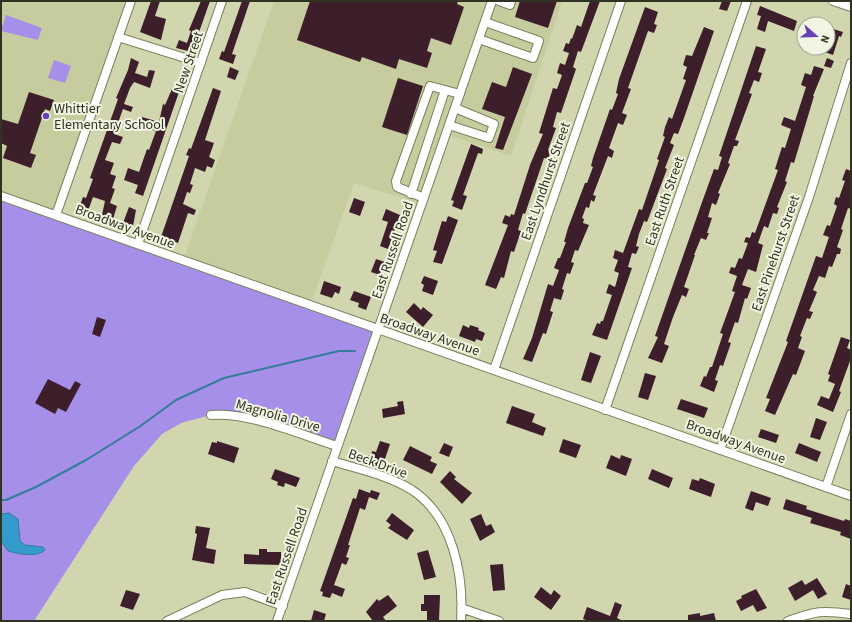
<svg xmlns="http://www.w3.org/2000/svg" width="852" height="622" font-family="'Source Sans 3',sans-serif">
<rect width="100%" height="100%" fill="#d1d6af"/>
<!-- built -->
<path fill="#c6cc9e" d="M1 1H119L130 5 56 215 1 196Z
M274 1H562L511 156 446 134 422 204 354 183 310 306 183 261Z"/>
<!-- green -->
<path fill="#a58fe9" d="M6 15 42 28 38 40 1 31Z
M54 60 71 66 65 83 48 78Z
M1 196 378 330 337 446 248 418 211 415 181 423 162 434 134 466 34 621H1Z"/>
<!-- water -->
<path fill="#359bcc" stroke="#347c99" d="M9 513 18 519 20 541 25 545 43 547 45 550C36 558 19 554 8 551L1 541V514Z"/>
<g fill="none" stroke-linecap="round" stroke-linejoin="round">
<!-- stream -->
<path stroke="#347c99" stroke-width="2" d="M1 500H6L36 487 86 460 139 427 176 400 224 378 339 351H355"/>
</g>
<!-- building -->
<path fill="#3d1e2b" d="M151 1H160L155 16 166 19 161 40 140 32Z
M201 1H210L192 52 176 48 179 40 187 43 191 31 189 30Z
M242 1H250L232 54 236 55 233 64 219 59 222 51 224 52Z
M310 1H458L457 4 464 7 451 45 431 38 427 51 432 53 427 68 399 59 396 69 362 57 360 62 297 40Z
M520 1H557L548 28 515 17Z
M590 1H600L581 52 578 51 573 67 576 69 561 113 557 112 553 127 556 128 548 150 551 151 548 159 544 158 525 214 523 213 518 230 521 231 514 252 511 251 504 278 501 277 496 289 485 285 508 225 502 223 505 215 510 217 511 214 514 215 530 165 543 134 539 133 553 88 557 89 562 75 557 73 560 63 565 65 569 53 563 51 566 43 569 44 571 38 572 39 577 25 581 27Z
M722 1H731L727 11 719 9Z
M760 6 797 21 794 31 768 21 765 32 757 29 761 16 757 15Z
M645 7 658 12 654 24 657 25 654 33 648 31 628 88 631 89 622 113 627 115 623 125 618 123 609 148 614 151 612 158 608 156 593 195 596 196 594 202 591 200 589 208 586 207 582 218 584 219 583 223 589 225 578 251 575 250 571 262 574 263 570 274 567 273 562 289 564 290 561 300 554 298 550 311 553 312 546 334 543 333 532 362 523 359 532 338 548 284 553 286 559 270 554 268 558 258H560L566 242H564L568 228 585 183H587L593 167 591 166 593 158 610 109 612 110 618 94 616 93 619 79Z
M704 27 714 31 684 118 678 134 674 133 670 143 674 145 665 168 667 169 647 222 644 221 639 234 636 246 639 247 636 254 632 253 628 267 632 268 607 340 592 335 597 323 600 324 601 321H603L612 295 606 293 609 284 615 287 619 273 614 271 618 260 613 258 615 250 623 253 639 209 642 210 659 160 657 159 665 137 663 136 665 127 669 117 672 119 686 80 683 79 687 67 683 65 686 55 692 56Z
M830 28 843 32 841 37 839 36 833 55 817 49 828 48V36Z
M756 46 766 49 758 72 762 73 759 82 754 80 749 93 752 94 735 140 739 141 737 146H734L728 163 730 164 718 193 720 194 716 205 712 203 708 217 712 218 707 233H709L706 240 701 238 694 255H695L684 287 689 289 686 297 682 295 673 317 664 344 669 346 662 363 648 358 658 337 655 336 701 205 714 169 718 170 722 157 719 156Z
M131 58 139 62 135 73 147 77 149 70 155 71 150 88 134 82 130 88 124 104 133 107 131 112 123 109 114 134 123 137 120 144 112 142 105 160 114 163 110 174 116 176 112 188 115 189 110 203 117 206 113 219 102 215 105 201 93 197 88 211 79 208 83 197 86 198 93 179 90 178 118 99 116 98 128 70Z
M827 58 834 61 831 68 824 66Z
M814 66 824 69 813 96H814L794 163 791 162 785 181 787 182 777 207 779 208 777 214 773 213 768 228 764 226 758 243 763 245 756 272 748 269 742 285 751 288 747 299 745 298 738 323 735 322 728 342 731 343 723 366 720 365 715 380 718 381 714 392 700 386 704 376 706 377 710 367H712L723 334 720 333 735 292 732 291 737 276 729 273 731 267 735 268 739 258 742 259 748 243 744 242 746 237 750 238 752 232 755 233 778 170 775 169 782 147 785 148 791 129 781 125 784 117 795 121 806 87 801 85 805 73 811 75Z
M230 67 239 71 235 80 227 77Z
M513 67 532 74 503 150 495 148 505 117 482 109 492 82 506 87Z
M398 78 423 86 407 135 382 127Z
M213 88 221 91 205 140 214 143 209 157 215 160 212 168 207 166 205 172 195 168 190 184 193 185 190 193 187 192 183 204 196 210 194 215 188 213 178 243 161 237 189 156 186 155 189 148 191 149Z
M172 89 179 92 143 196 135 193 138 185 124 180 128 168 139 172 147 149 149 150 156 131 139 125 142 117 159 122 163 104 165 105Z
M29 92 54 100 50 111 45 109 30 153 36 155 31 168 3 158 7 146 1 143V119L18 124Z
M471 144 483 149 482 154 478 153 463 195 467 196 462 210 452 206 454 201 451 200Z
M846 169 851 171V209L848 208 841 229 843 230 837 247 841 249 840 254H837L832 267 829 266 825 278 819 276 813 290 817 292 809 311 813 312 810 319 807 318 800 336 802 337 798 348 805 351 796 375 793 374 775 415 765 411 770 399 766 398 788 342 786 341 816 256 822 258 829 237 823 235 827 225 830 226 837 206 834 204 836 197 839 198 845 181 842 180Z
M354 198 365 202 360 216 349 212Z
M129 207 136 210 133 226 123 223Z
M386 209 400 215 388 249 380 246 388 222 382 220Z
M448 216 458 220 442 264 433 262 437 251 433 250 442 221 446 222Z
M376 259 385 262 380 275 371 272Z
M424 276 438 281 433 295 422 291 424 285 421 283Z
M324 281 341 287 339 294 335 292 332 298 320 294Z
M354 291 371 297 366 310 358 307 359 303 350 300Z
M414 303 421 310 423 307 433 315 423 327 406 312Z
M97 317 106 320 100 337 92 334Z
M463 325 469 328 470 325 479 328 478 330 485 333 482 341 476 339 475 342 459 336Z
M841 337 850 340 847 348 851 350V361H850L839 391 841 392 833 412 817 405 821 396 829 399 835 384 828 381 830 375 828 374Z
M590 352 601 356 591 383 581 380Z
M645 373 656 376 648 400 638 397Z
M48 379 70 390 75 381 81 384 66 412 58 408 55 414 35 403Z
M681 399 708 408 704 418 677 409Z
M403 401 405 414 383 418 382 409 398 406 397 402Z
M512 406 535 414 532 422 546 428 543 436 506 423Z
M816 418 827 422 820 440 810 437Z
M761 429 779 435 776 443 758 437Z
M563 439 581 445 576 458 559 452Z
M217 441 239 448 234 463 208 454 212 442 217 443Z
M380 441 390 444 382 468 365 463 367 455 371 456 372 451 376 452Z
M444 443 453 447 449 457 439 453Z
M799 443 821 452 817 462 795 453Z
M410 446 432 457 430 461 437 464 432 474 403 460Z
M611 455 620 459 621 455 632 459 626 476 606 468Z
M275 469 300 478 296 487 285 483 284 487 277 485 278 482 271 479Z
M652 469 673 478 669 488 648 479Z
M450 471 456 477 454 479 472 493 462 504 440 482Z
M700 478 715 484 711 497 689 489 692 479 699 481Z
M359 489 370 493 371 490 380 493 377 500 369 497 365 510 360 508 348 545H350L346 557 349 558 346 565 342 563 334 585 345 589 342 597 332 593 330 598 322 596 323 592 320 591 353 498 356 499Z
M751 491 771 498 768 506 756 502 753 511 745 508Z
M786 499 807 506 806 509 844 521 845 519 851 521V539L840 535 841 532 810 523 812 518 783 509Z
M392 513 414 530 407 540 388 528 391 525 386 521Z
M481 514 486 526 491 524 495 532 480 541 470 519Z
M196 526 210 528 206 548 216 550 214 564 192 560 197 534 195 533Z
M259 549H267V552H281V565L244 564V554L259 555Z
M428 550 436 577 424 580 417 553Z
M503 564 505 590 493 591 490 565Z
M817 578 827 594 818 599 813 590 795 601 788 588 802 580 805 585Z
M846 584 851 586V600L842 597Z
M541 587 551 595 554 590 561 596 551 610 534 597Z
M756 589 767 608 757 612 753 605 741 611 736 601 742 598 741 596Z
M126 590 140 594 133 610 120 606Z
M388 595 397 606 383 617 386 621H373L366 612 377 599 379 601Z
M424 595H440L439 621H427V611H421V604H424Z
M615 602 622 605 617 618 623 621H589L583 619 587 607 610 616Z
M314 610 326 614 324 621H311Z
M700 613V616L714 613 716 621H688V615Z"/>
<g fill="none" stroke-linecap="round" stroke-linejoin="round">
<defs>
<path id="minor" d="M499 1 510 5 511 1
M833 1 851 7
M118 37 201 63
M479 39 533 58 539 41 485 22
M449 125 489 138 494 124 455 108
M411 194 445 90
M1 196 851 496
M424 198 397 187 396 181 430 86 460 94
M56 215 131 1
M138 244 222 1
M494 370 621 1
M605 410 747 1
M211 415C250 412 299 434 337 446
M720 450 809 197 851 63
M332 461C358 469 388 475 412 490 453 517 464 575 461 621
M826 487 851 414
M461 608 499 621
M167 621 222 595 245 592 283 606
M277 621 492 1
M788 621C816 611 822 610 851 614"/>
</defs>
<!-- minor casing -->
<use href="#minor" stroke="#7c805c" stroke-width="10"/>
<!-- minor -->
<use href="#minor" stroke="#fff" stroke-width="8"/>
</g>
<!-- markers -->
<circle fill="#6840b8" stroke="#f2f5e1" stroke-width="1.5" cx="46" cy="116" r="4"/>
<g text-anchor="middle" stroke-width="4" stroke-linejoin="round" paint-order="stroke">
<!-- street labels -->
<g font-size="14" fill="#303222" stroke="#f2f5e1">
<text transform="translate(188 62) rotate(-71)" y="5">New Street</text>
<text transform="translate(545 181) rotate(-71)" y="5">East Lyndhurst Street</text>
<text transform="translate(664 201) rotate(-71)" y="5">East Ruth Street</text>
<text transform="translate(125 226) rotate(20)" y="5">Broadway Avenue</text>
<text transform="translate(392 250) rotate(-71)" y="5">East Russell Road</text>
<text transform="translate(775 253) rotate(-71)" y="5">East Pinehurst Street</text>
<text transform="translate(430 334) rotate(19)" y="5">Broadway Avenue</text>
<text transform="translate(278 415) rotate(16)" y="5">Magnolia Drive</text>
<text transform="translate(736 441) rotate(20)" y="5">Broadway Avenue</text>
<text transform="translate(378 463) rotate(20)" y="5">Beck Drive</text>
<text transform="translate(286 556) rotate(-71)" y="5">East Russell Road</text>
</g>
<!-- poi labels -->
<g font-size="14" fill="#303222" stroke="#f2f5e1" text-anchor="start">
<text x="54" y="113">Whittier<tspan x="54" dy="16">Elementary School</tspan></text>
</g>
</g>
<!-- border -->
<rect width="852" height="622" fill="none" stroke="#303222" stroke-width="4"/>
<!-- north arrow -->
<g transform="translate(816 36) rotate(110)"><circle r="19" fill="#f2f5e1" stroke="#a4a795"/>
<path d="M0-3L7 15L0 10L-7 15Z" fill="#6840b8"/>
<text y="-6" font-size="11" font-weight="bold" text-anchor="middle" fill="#303222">N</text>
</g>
</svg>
